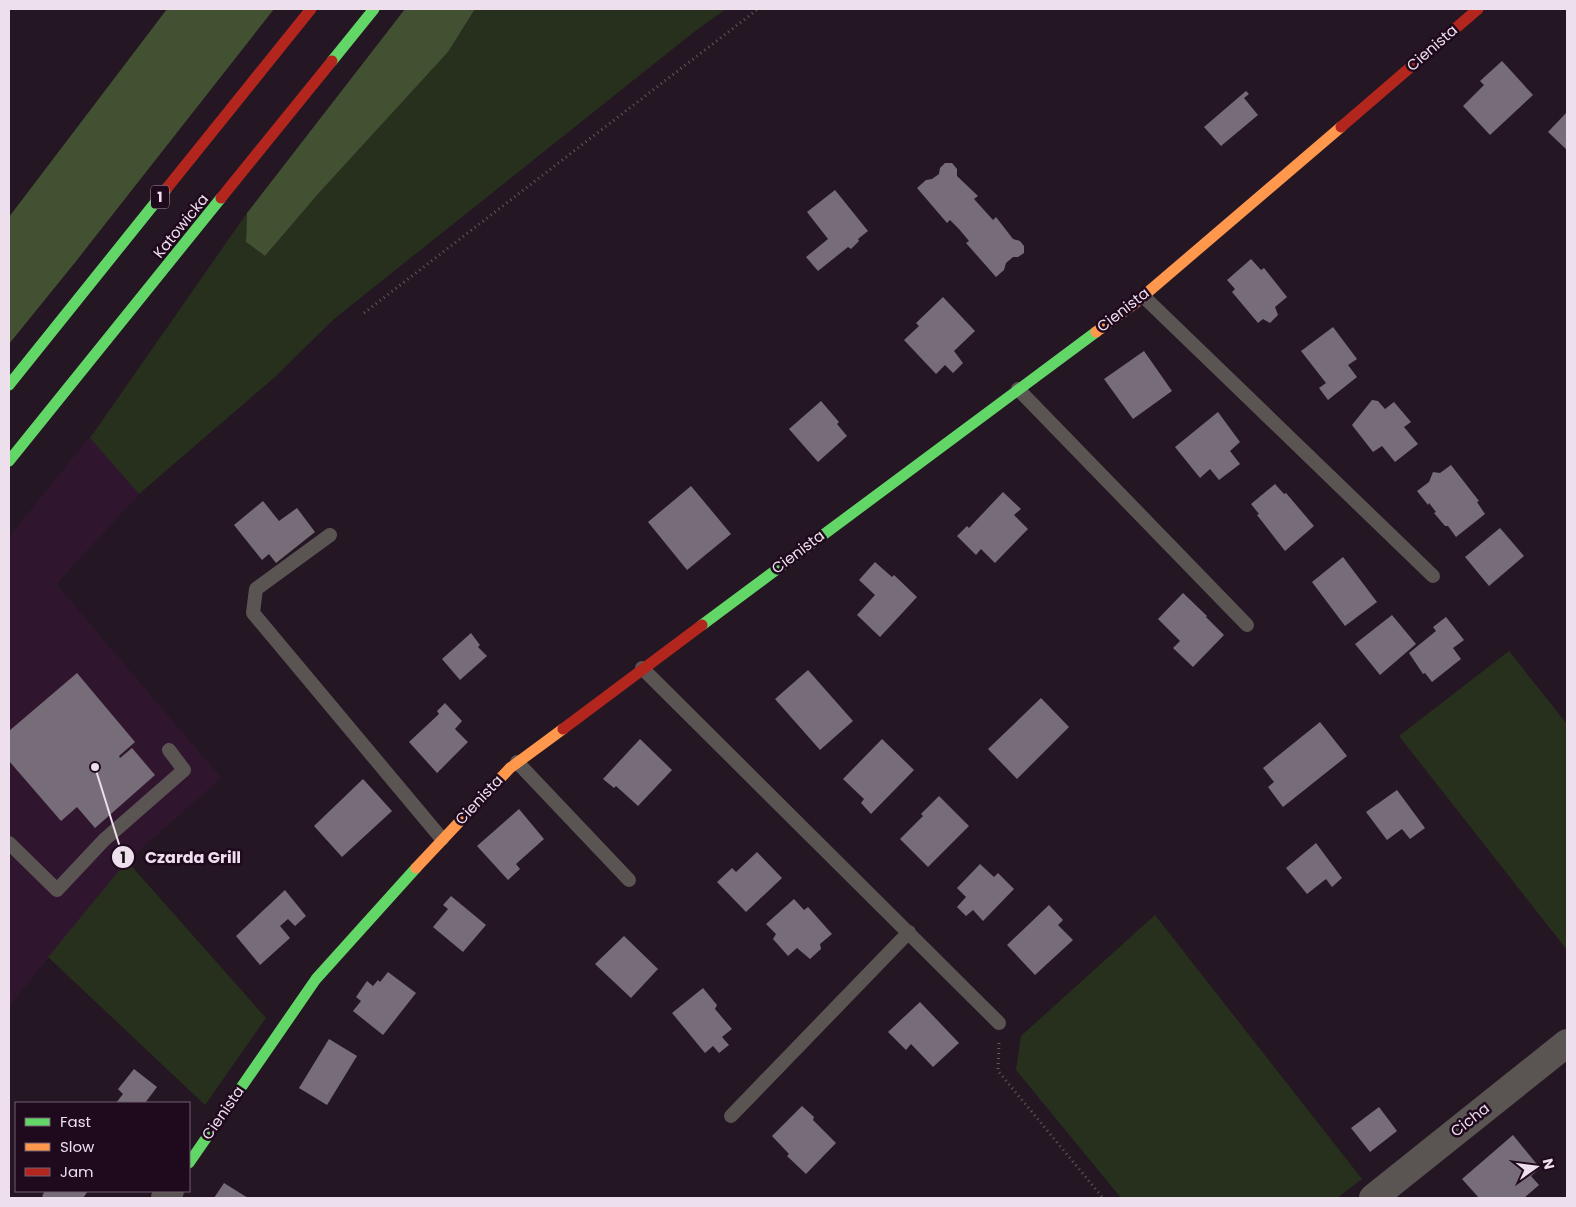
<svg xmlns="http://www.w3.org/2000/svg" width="1576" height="1207" font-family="Poppins,sans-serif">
<rect width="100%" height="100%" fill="#241723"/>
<!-- built -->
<path fill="#2f162e" d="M90 437 139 494 56 584 221 778 127 861 9 1006V537Z"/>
<!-- green -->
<path fill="#27301c" d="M475 9H726L694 32 334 319 275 377 139 494 90 438 247 213 246 242 265 256 318 194 448 52Z
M1509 651 1567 724V950L1399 736Z
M127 861 266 1018 205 1105 48 957Z
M1155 915 1362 1179 1337 1198H1121L1016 1070 1021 1036Z"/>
<!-- forest -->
<path fill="#415131" d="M167 9H274L73 265 9 344V217Z
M405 9H475L448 52 318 194 265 256 246 242 247 213Z"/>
<!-- building -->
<path fill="#776d79" d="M1502 61 1533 95 1490 135 1463 106 1484 85 1480 81Z
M1246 91 1249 94 1244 98 1258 115 1221 146 1204 127Z
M1567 112V150L1548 132Z
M945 163H952L957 169V176L978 196 974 199 993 220 996 217 1013 239 1020 241 1024 246V253L1018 257H1013L1006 263 1004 270 996 277 966 243 969 241 959 229 950 220 947 223 917 188 926 180 932 179 939 174 940 168Z
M835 190 868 231 858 239 859 241 851 249 848 247 818 271 806 257 828 239 807 212Z
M1251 259 1261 270 1264 268 1287 297 1275 307 1278 315 1270 323 1263 319 1258 323 1232 292 1235 289 1227 280Z
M943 297 975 331 954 351 963 363 953 373 945 365 936 374 904 340 919 326 916 323Z
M1333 327 1357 359 1348 365 1357 377 1328 400 1319 388 1326 383 1301 351Z
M1144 351 1172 391 1133 419 1104 379Z
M1372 400 1378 401 1385 409 1394 402 1411 422 1404 427 1418 444 1395 462 1382 446 1373 452 1352 425Z
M821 401 839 422 837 424 847 436 818 462 789 429Z
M1218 412 1240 442 1230 451 1240 464 1219 480 1210 469 1200 478 1175 447Z
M1451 465 1479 501 1477 502 1485 514 1456 537 1448 526H1445L1434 513 1436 512 1429 503 1428 505 1417 491 1429 482 1433 472 1440 473Z
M1275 484 1284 494 1286 493 1314 526 1285 551 1257 515 1259 514 1251 504Z
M691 486 731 534 687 570 648 522Z
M1003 492 1021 509 1014 515 1028 529 995 563 981 549 976 555 957 536 967 526 969 528Z
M263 501 279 521 297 508 315 532 276 563 269 554 262 560 234 525Z
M1500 528 1524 556 1489 586 1465 557Z
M1343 557 1377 602 1345 626 1312 582Z
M875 562 892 577 894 575 917 597 880 637 857 615 875 595 859 580Z
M1183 593 1207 616 1206 617 1224 635 1193 667 1173 648 1180 641 1158 619Z
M1392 615 1416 644 1380 675 1355 644Z
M1446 617 1464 640 1453 648 1461 659 1432 682 1425 673 1423 674 1409 653 1436 631 1433 627Z
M471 633 480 645 478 647 487 656 460 680 442 659Z
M808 670 853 721 820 750 775 699Z
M77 673 135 742 119 756 120 758 132 748 155 775 95 828 77 807 61 821 9 761V731Z
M1041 698 1069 727 1017 779 988 749Z
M445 703 462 721 455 729 468 742 437 773 409 742 439 714 437 711Z
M1320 722 1347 756 1283 807 1268 787 1274 782 1263 768Z
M640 739 672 770 638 806 616 786 614 788 603 779Z
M882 739 914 770 871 814 861 803 864 799 843 779Z
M363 779 392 811 342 857 314 826Z
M1397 790 1425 828 1410 839 1402 829 1387 840 1366 812Z
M939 796 969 826 928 867 900 839 923 816 921 814Z
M519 809 544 839 516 864 520 869 508 880 477 846Z
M1316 843 1342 878 1332 887 1326 879 1307 894 1286 868Z
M757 852 782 878 746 912 717 882 732 868 736 872Z
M980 864 994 877 998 873 1014 889 983 921 973 910 966 916 957 907 966 897 957 888Z
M285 890 306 916 295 926 288 919 280 926 290 938 260 965 236 936Z
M451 896 486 925 463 952 433 927 448 909 443 905Z
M794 899 804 910 808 907 832 934 820 944 821 949 810 959 797 948 788 956 773 939 776 934 766 924Z
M1049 905 1063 920 1058 925 1073 940 1035 975 1007 945Z
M624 936 658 969 631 998 595 964Z
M388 972 416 993 383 1035 353 1011 361 1001 356 997 367 981 373 986 378 980 380 982Z
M703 988 717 1005 715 1009 732 1029 722 1037 729 1045 719 1053 713 1046 705 1053 672 1013Z
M920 1002 959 1043 933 1067 911 1044 906 1050 888 1032Z
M329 1039 357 1056 327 1105 299 1088Z
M134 1069 157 1087 145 1103H116L123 1094 118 1089Z
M802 1106 814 1117 813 1120 836 1143 806 1174 787 1156 789 1154 772 1136Z
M1379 1107 1397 1131 1370 1152 1351 1128Z
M1513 1135 1540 1168 1531 1176 1539 1185 1524 1198H1479L1462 1179Z
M224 1183 248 1198H214Z
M45 1191H88L83 1198H45L42 1196Z"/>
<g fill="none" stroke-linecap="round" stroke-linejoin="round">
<!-- path -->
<path stroke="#615b5d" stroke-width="3" stroke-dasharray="1 4" stroke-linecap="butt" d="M364 313 758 9
M999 1043 998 1071 1103 1198"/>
<!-- lane -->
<path stroke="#5a5553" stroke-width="14" d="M1143 296 1433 576
M1018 389 1247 625
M330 535 256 589 253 613 442 839
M642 668 999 1023
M517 762 629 880
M9 843 57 890 104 840 184 770 169 750
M731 1116 909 932"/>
<!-- street -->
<path stroke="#5a5553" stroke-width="28" d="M165 1198 170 1191
M1373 1198 1567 1043"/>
<!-- fast -->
<path stroke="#63d668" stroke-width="11" d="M332 61 374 9
M9 385 167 188
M9 461 221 198
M702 625 1096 332
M189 1163 316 979 416 868"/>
<!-- slow -->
<path stroke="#ff974d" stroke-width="11" d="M1096 332 1134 304 1341 127
M416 868 510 768 563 729"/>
<!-- jam -->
<path stroke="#b3261e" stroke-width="11" d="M1341 127 1478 9
M167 188 311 9
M221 198 332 61
M563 729 702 625"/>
</g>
<g text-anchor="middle" stroke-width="5" stroke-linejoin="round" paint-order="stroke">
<!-- shield labels -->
<rect fill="#1f091d" stroke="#b09fae" stroke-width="1" x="151" y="185.5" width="18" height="23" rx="4"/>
<g font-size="14" font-weight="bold" fill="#eedfec">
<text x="160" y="202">1</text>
</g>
<!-- street labels -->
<g font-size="15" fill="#eedfec" stroke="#1f091d">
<text transform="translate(1432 48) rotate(-41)" y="5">Cienista</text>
<text transform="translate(181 226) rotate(-51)" y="5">Katowicka</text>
<text transform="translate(1123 310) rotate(-38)" y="5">Cienista</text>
<text transform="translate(798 552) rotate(-37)" y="5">Cienista</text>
<text transform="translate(479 800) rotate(-47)" y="5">Cienista</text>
<text transform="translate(223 1113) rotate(-55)" y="5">Cienista</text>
<text transform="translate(1470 1120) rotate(-38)" y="5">Cicha</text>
</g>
</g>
<!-- callouts -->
<path fill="none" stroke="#eedfec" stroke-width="2" d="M95 767L123 857"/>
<g fill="#eedfec" stroke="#1f091d" stroke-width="2">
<circle cx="95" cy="767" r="5"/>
<circle cx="123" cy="857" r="12"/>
</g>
<g font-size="15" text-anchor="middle" font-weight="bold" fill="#111">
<text x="123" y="863">1</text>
</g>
<g font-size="16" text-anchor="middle" font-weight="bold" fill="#eedfec" stroke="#1f091d" stroke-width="5" stroke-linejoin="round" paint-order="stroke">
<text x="193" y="863">Czarda Grill</text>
</g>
<!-- border -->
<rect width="1576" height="1207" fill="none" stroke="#eedfec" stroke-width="20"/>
<!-- legend -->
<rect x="15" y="1102" width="175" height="90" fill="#1f091d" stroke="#725f70"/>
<rect x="25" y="1118" width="25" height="8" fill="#63d668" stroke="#725f70"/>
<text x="60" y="1127" font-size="15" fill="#eedfec">Fast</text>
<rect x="25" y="1143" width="25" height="8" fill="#ff974d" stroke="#725f70"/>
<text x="60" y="1152" font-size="15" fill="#eedfec">Slow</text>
<rect x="25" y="1168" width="25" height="8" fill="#b3261e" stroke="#725f70"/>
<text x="60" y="1177" font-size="15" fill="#eedfec">Jam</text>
<!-- north arrow -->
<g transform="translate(1536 1167) rotate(76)" stroke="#1f091d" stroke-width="4" paint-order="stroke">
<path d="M0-4L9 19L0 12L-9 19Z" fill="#eedfec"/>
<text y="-8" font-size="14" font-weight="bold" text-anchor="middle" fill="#eedfec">N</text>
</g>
</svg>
